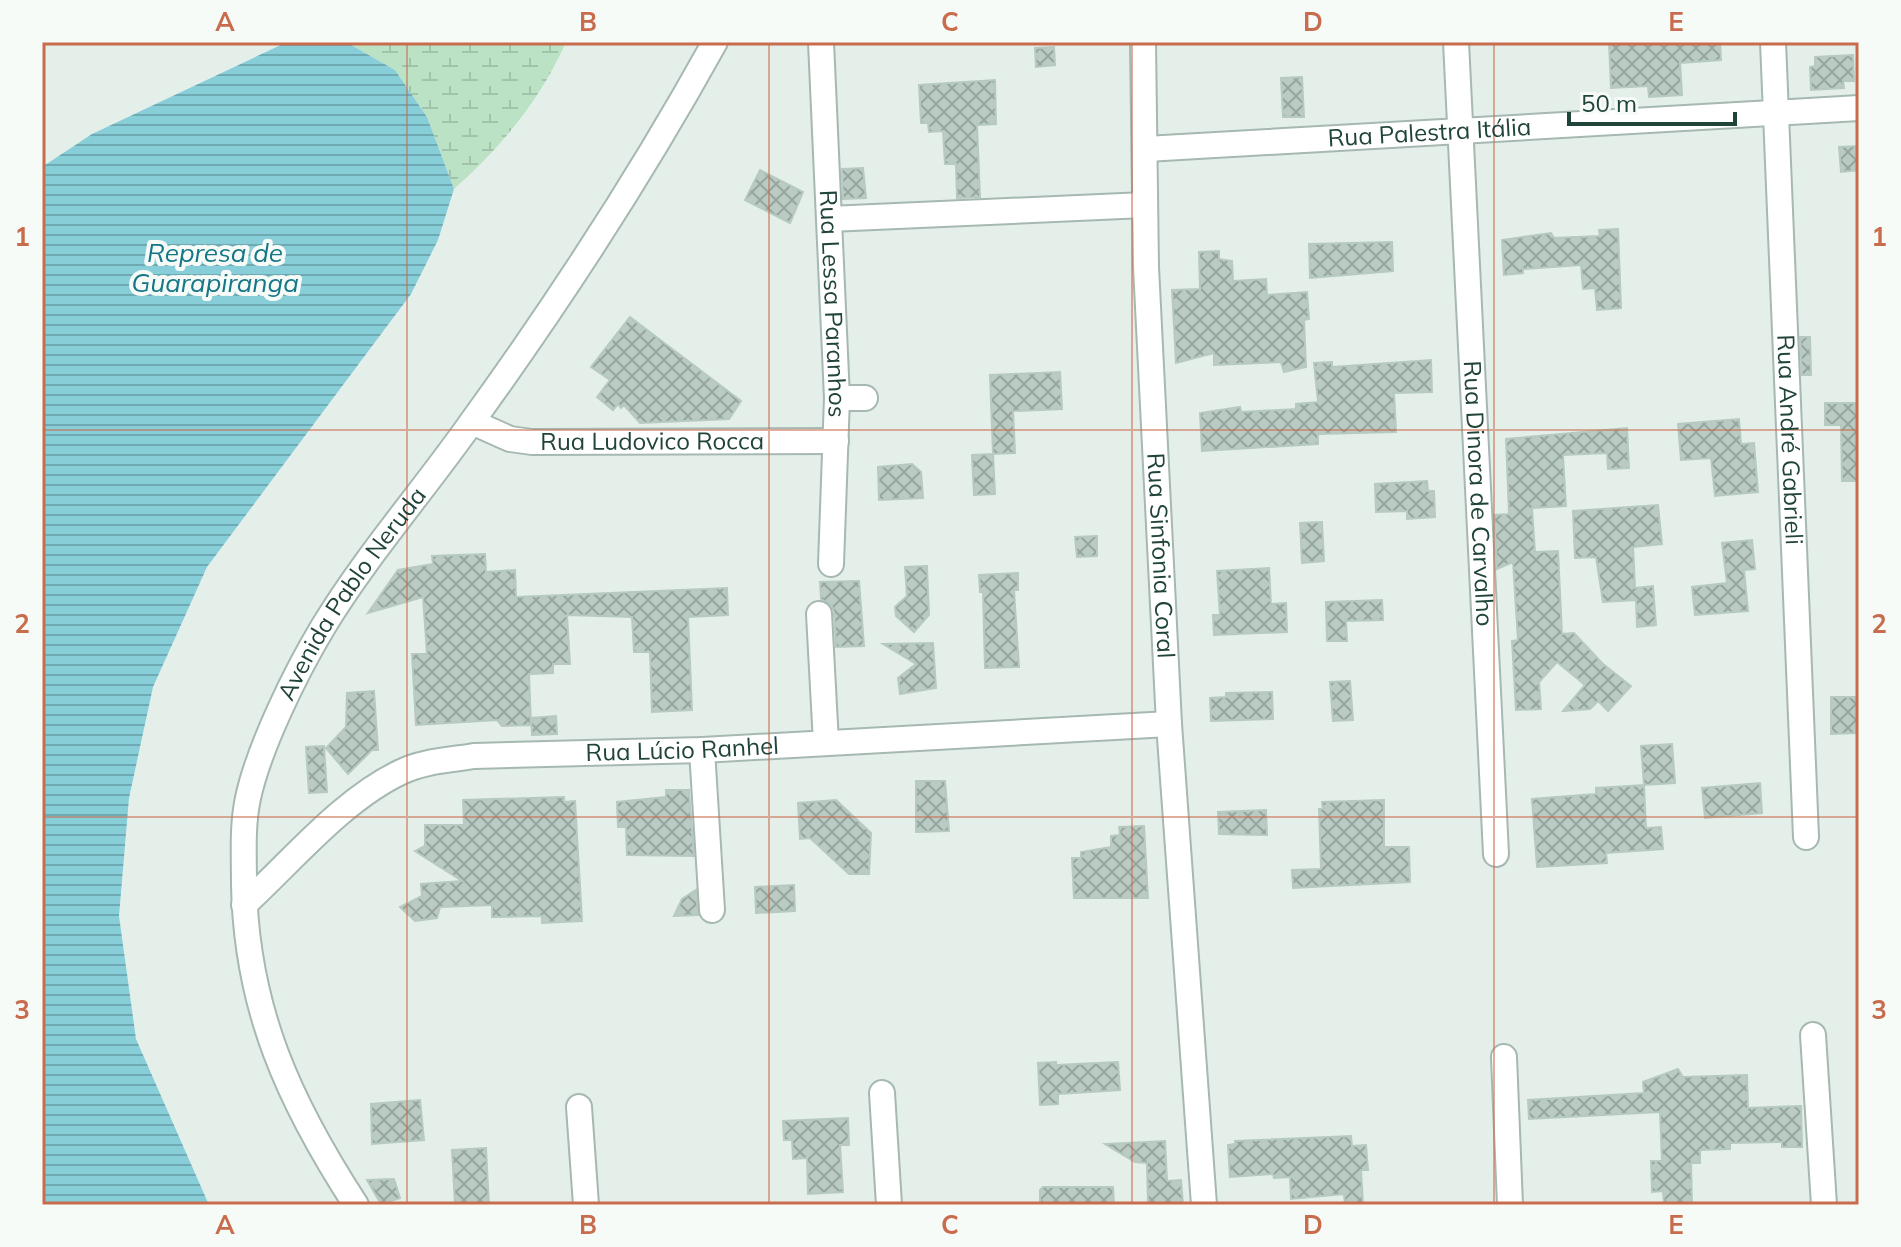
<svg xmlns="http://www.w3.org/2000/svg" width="1901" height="1247" font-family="Mulish,sans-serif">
<defs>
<pattern id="wetland-marsh" width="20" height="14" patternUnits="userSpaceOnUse" patternTransform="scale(2)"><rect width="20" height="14" fill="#bce2c5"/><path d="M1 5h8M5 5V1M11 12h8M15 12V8" fill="none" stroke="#a1c3aa"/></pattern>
<pattern id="water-rules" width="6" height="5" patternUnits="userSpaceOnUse" patternTransform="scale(2)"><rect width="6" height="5" fill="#88ced9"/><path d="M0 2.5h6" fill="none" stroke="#6fa9b1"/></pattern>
<pattern id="building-cross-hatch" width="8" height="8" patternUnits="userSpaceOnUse" patternTransform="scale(2)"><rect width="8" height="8" fill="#b9cbc3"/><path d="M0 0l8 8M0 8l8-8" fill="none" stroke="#96a69f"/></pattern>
</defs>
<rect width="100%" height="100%" fill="#e5efea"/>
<!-- wetland -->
<path fill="url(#wetland-marsh)" d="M346 42H566C539 102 502 146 454 189L427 117 395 70Z"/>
<!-- water -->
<path fill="url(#water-rules)" d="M287 42H346L395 70 427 117 454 189 438 240 411 294 207 567 153 687 129 798 119 916 136 1039 209 1205H42V167L92 134Z"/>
<!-- building -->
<path fill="url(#building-cross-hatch)" stroke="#b6cac1" stroke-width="2" d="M1609 42H1720L1721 60 1680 63 1682 95 1649 97 1648 86 1611 88Z
M1054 47 1055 65 1036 67 1035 48Z
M1853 55 1854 81H1843L1844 88 1811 90 1810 67 1815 66V57Z
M1302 77 1304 117H1283L1281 78Z
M995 80 996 124 977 125 980 197 957 198 956 164H945L943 131 929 132 928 123H921L919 85Z
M1859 146V170L1841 172 1839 147Z
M863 168 866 198 843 199 842 169Z
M760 170 803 192 790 223 745 200Z
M1618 229 1621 308 1597 310 1595 288 1583 289 1581 265 1523 269V273L1504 275 1502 240 1551 233 1554 238 1600 236 1599 230Z
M1392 242 1393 271 1310 278 1309 244Z
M1219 251V259L1232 261 1233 281 1266 279 1267 295 1307 292 1309 319 1304 320 1306 367 1284 372 1281 362 1214 365V353L1176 363 1172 290 1200 289 1199 252Z
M630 317 741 401 729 419 640 423 624 405 621 408 618 404 613 410 597 397 610 380 591 367Z
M1800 337H1810L1811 375H1802Z
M1431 360 1432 392 1394 393 1396 432 1318 434V444L1202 451 1200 413 1240 407 1241 412 1296 409V404L1318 402 1314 363 1332 362V367Z
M1060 372 1062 409 1013 411 1015 453 993 454 990 375Z
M1825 403H1859V481H1842L1841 425H1825Z
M1739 419 1741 444 1754 443 1758 492 1715 496 1711 458 1681 460 1678 424Z
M1627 428 1629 468 1608 469 1607 453 1563 455 1566 506 1532 508 1535 552 1558 551 1562 634 1574 633 1603 664 1631 686 1608 711 1598 701 1590 709 1563 711 1585 685 1557 662 1539 682 1541 709 1516 710 1512 641 1518 640 1513 562 1497 569 1494 515 1509 514 1506 439Z
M993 454 995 494 974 495 972 455Z
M912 464 921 472 923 498 879 500 878 467Z
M1427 481 1428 491H1434L1435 517 1407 519V511L1376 512 1375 484Z
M1658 505 1662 544 1633 547 1635 588 1653 586 1656 625 1637 627 1636 600 1603 602 1596 557 1575 558 1573 511Z
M1322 522 1324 561 1302 563 1300 523Z
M1097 536V556L1077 557 1075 537Z
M1752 540 1755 569 1744 570 1748 611 1695 615 1692 587 1727 583 1722 543Z
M485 554 486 572 515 570 516 597 727 588 728 615 688 617 692 710 652 712 650 652H634L632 617 567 615 570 664H553V673L529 674 531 725 502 726 497 720 416 725 412 654H427L423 597 368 613 398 570 433 564 432 556Z
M927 566 929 615 914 632 896 616 895 607 907 596 905 567Z
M1269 568 1271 604 1286 603 1287 632 1214 635 1213 615H1220L1217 571Z
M1018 573V590H1014L1019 667 985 668 983 592H980L979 575Z
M859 581 864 646 836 647 834 612 831 605 821 599 820 582Z
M1382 600 1383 620 1346 621 1347 641H1327L1326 602Z
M933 643 936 688 900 694 898 678 916 664 883 644Z
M1350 681 1353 720 1333 721 1330 682Z
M374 691 378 750H372L348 774 326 748 346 727 347 693Z
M1272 692 1273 719 1211 721 1210 698 1226 697V693Z
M1831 697H1859L1858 733 1831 734Z
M556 716 557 734 532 735 531 718Z
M1672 744 1675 783 1644 785 1641 746Z
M324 746 327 792 309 793 306 747Z
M916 781H945L949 831 916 832Z
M1760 783 1762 813 1705 818 1702 788Z
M1644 785 1646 828 1661 827 1663 849 1606 853 1607 863 1537 867 1532 799 1596 794V788Z
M666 790H689L694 856 627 855 626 827H618L617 802 666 797Z
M564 797V802L575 801 582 921 542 923V916L492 917V905L440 907 437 918 415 921 400 907 422 896 421 884 462 881 415 851 425 846V825H464L463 800Z
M836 800 871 833 869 874H849L810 838 800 839 798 803Z
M1384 800V847H1409L1410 882 1293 888 1292 870 1321 869 1319 809H1323L1322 802Z
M1266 810 1267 835 1219 834 1218 812Z
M1144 826 1148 898H1074L1072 858H1081V852L1111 847V836L1120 835 1119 827Z
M794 885 795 911 756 913 755 887Z
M696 890 698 915 674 916 682 899Z
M1056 1062V1065L1118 1062 1120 1090 1058 1094V1104L1040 1105 1038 1063Z
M1678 1069 1683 1077 1747 1075 1748 1108 1801 1106 1802 1147H1782V1142L1730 1143V1149L1700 1150V1163H1691L1692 1205H1664L1663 1191 1652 1192 1651 1161H1662L1660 1112 1529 1119 1528 1100 1644 1093 1643 1082Z
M420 1100 424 1140 372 1144 371 1104Z
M848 1118 849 1145H840L843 1192 808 1194 807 1158 793 1159 792 1140H784L783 1121Z
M1351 1136 1352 1146 1366 1145 1368 1170H1361L1363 1205H1345L1344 1194 1291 1199 1290 1177 1274 1178 1273 1174 1230 1177 1228 1145 1235 1144V1141Z
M1165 1141 1167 1181 1181 1180 1183 1205H1148L1147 1163 1135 1162 1105 1144Z
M486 1148 489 1205H455L452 1150Z
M394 1179 400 1198 381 1204 367 1180Z
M1043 1187H1113L1114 1205H1040V1190Z"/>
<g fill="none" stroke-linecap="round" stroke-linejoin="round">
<defs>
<g id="minor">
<path id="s1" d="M821 42 837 398 831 564"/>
<path id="s2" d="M1143 42 1146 267 1169 724 1204 1205"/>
<path id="s3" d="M1456 42 1496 854"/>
<path id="s4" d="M1773 42 1806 837"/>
<path id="s5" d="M1146 149 1859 108"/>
<path d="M829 219 1145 205"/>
<path d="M837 398H865"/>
<path id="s6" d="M472 422 510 439 532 442 836 441"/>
<path d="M819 614 826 743"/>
<path d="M702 750 712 910"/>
<path id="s7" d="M244 905C293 860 342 800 401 772 423 761 451 760 474 756L702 750 1169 724"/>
<path d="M1813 1035 1824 1205"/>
<path d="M1504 1057 1510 1205"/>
<path d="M882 1093 889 1205"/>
<path d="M579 1107 586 1205"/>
<path id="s8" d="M356 1205C289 1102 246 1008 244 884 244 855 242 826 248 798 259 747 296 672 323 627 366 556 423 491 471 423 560 300 642 174 715 42"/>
</g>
</defs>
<!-- minor casing -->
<use href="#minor" stroke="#a6b8b2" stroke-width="28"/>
<!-- minor -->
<use href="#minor" stroke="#fff" stroke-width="24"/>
</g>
<!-- grid -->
<path fill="none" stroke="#c86c4d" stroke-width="2" stroke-opacity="0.55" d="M407 42V1205M769 42V1205M1132 42V1205M1494 42V1205M42 430H1859M42 817H1859"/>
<g text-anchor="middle" stroke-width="8" stroke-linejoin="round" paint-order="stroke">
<!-- street labels -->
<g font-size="24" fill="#21443a" stroke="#f6fbf8">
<text dy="8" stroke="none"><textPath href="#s5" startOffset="284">Rua Palestra Itália</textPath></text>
<text dy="8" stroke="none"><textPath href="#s1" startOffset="262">Rua Lessa Paranhos</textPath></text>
<text dy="8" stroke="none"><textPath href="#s4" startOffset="398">Rua André Gabrieli</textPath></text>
<text dy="8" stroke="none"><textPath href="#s6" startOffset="184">Rua Ludovico Rocca</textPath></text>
<text dy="8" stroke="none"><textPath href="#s3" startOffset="452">Rua Dinora de Carvalho</textPath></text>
<text dy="8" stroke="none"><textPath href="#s2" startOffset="514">Rua Sinfonia Coral</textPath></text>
<text dy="8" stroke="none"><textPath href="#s8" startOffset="662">Avenida Pablo Neruda</textPath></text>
<text dy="8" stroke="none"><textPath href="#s7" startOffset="490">Rua Lúcio Ranhel</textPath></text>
</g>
<!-- water labels -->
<g font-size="26" font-style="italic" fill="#147687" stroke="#f6fbf8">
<text x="215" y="262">Represa de<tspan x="215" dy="30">Guarapiranga</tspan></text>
</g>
</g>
<!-- border -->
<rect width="1901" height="1247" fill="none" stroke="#f6fbf8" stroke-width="88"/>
<!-- scale -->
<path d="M1569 112v12h166v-12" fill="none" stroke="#21443a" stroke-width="4"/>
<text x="1581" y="112" font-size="24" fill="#21443a" stroke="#f6fbf8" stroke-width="6" paint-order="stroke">50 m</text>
<rect x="44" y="44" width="1813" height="1159" fill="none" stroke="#c86c4d" stroke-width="3"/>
<g font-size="26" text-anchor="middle" font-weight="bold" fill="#c86c4d">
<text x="225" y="31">A</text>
<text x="588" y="31">B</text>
<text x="950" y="31">C</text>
<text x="1313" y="31">D</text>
<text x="1676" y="31">E</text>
<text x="22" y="246">1</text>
<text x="1879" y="246">1</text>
<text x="22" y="633">2</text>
<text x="1879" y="633">2</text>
<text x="22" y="1019">3</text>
<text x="1879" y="1019">3</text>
<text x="225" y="1234">A</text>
<text x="588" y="1234">B</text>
<text x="950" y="1234">C</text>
<text x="1313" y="1234">D</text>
<text x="1676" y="1234">E</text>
</g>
</svg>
